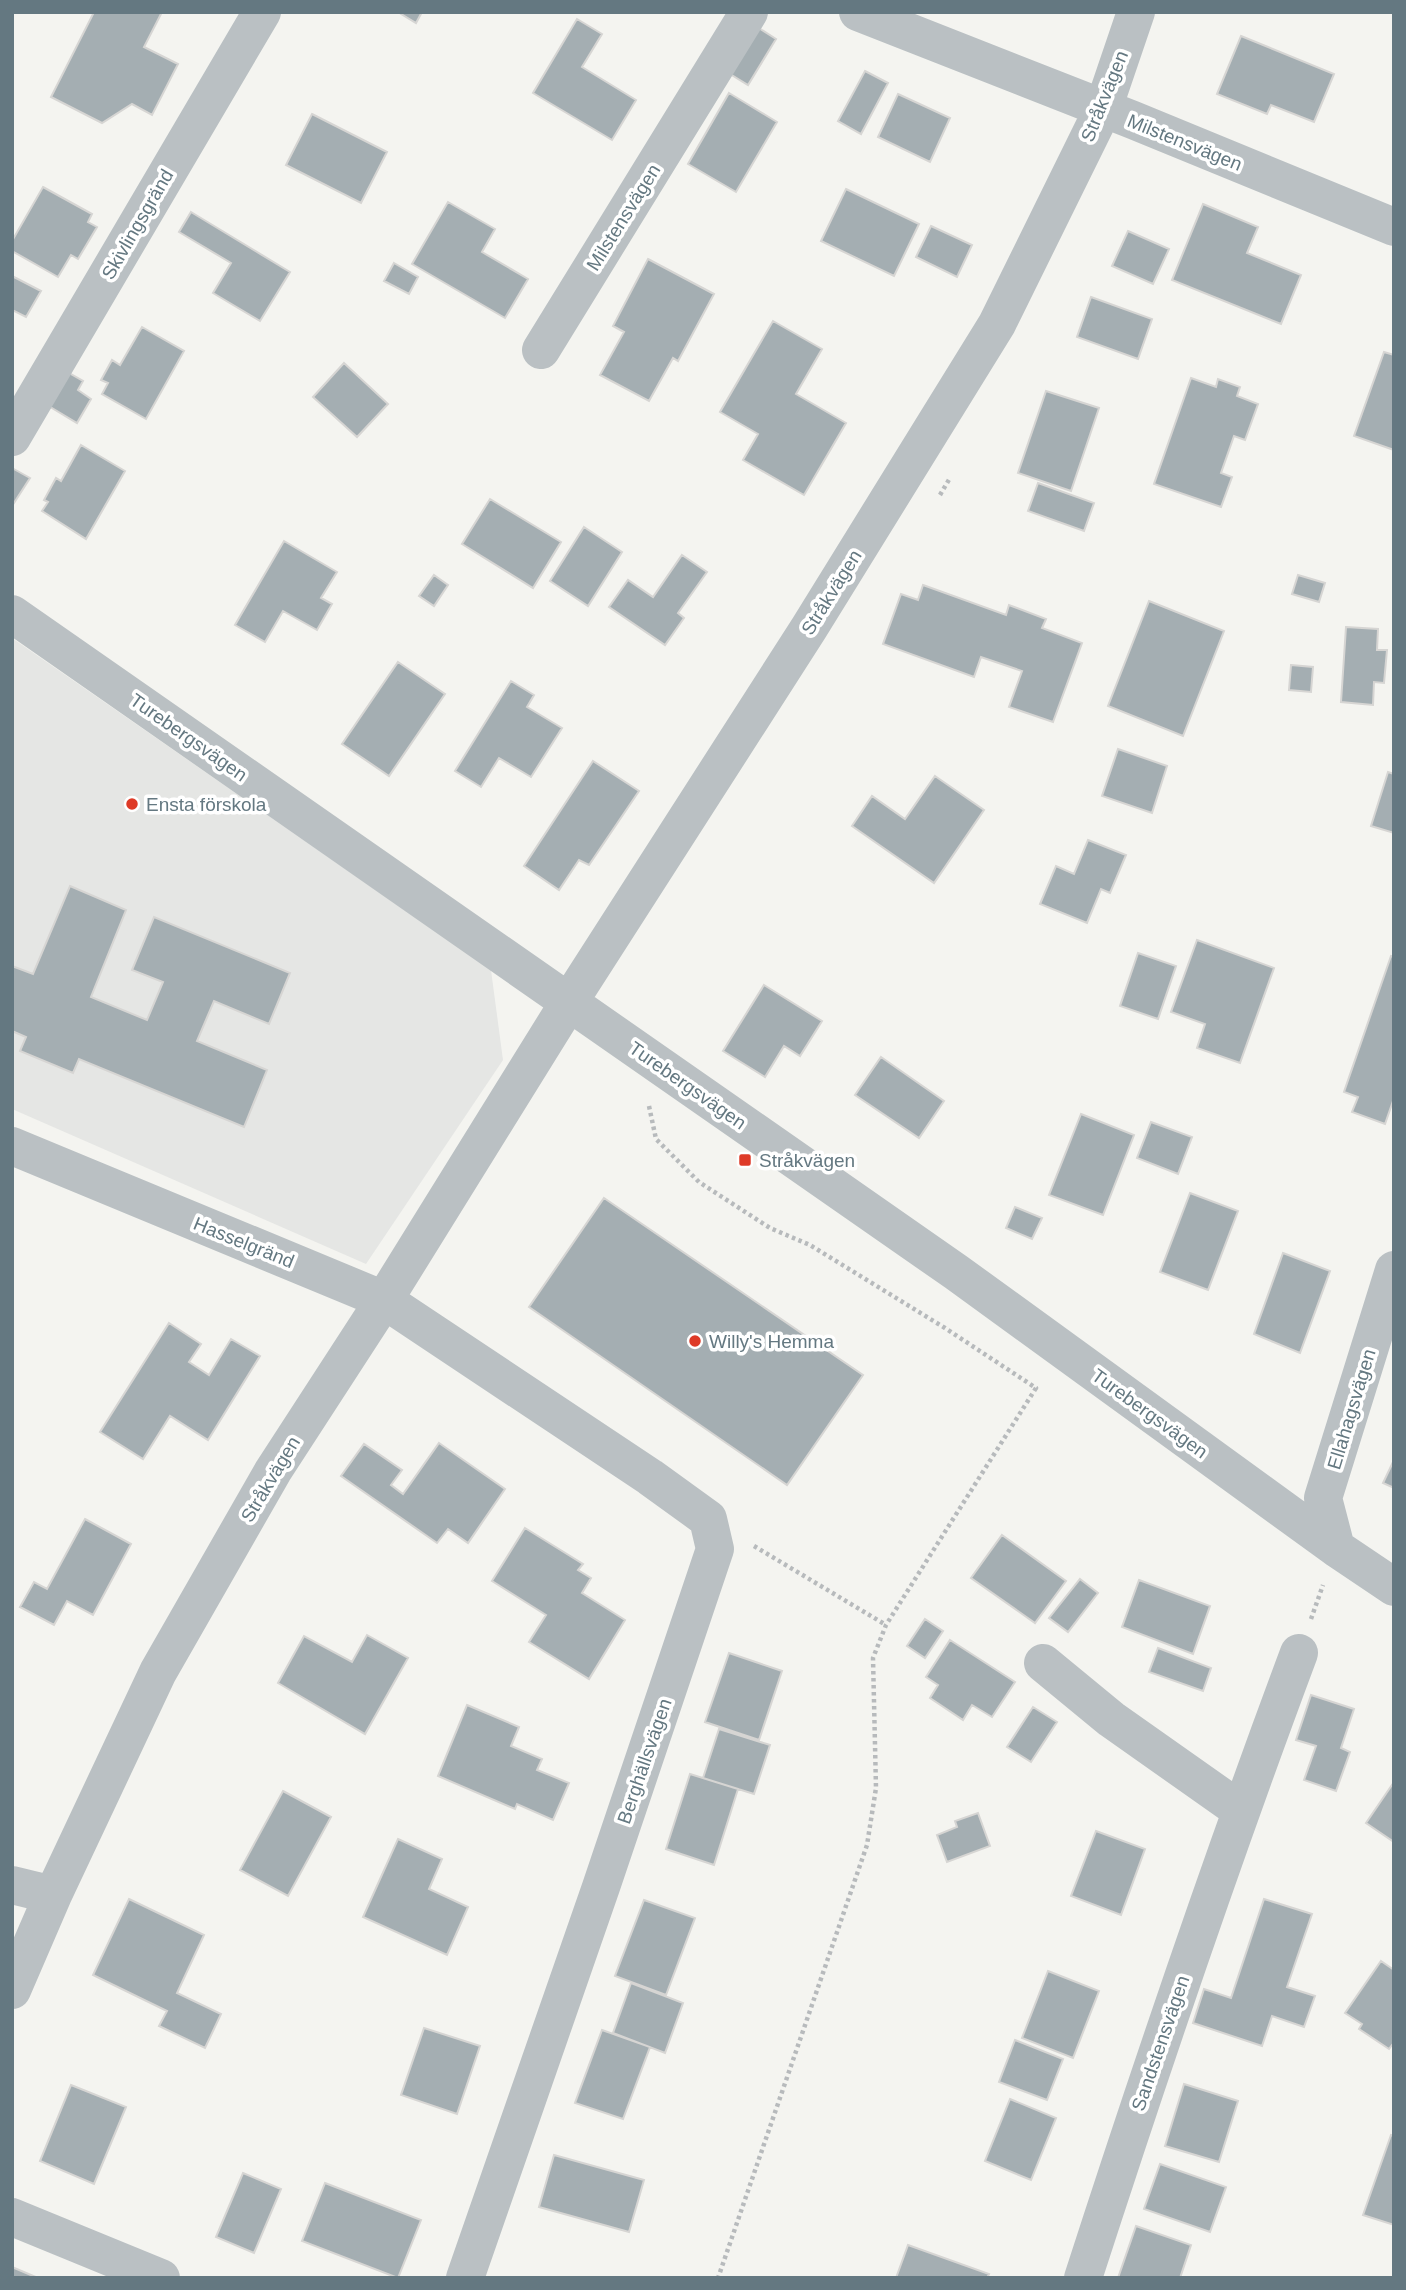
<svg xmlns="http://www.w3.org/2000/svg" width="1406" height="2290" font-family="Helvetica,sans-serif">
<rect width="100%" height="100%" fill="#f4f4f0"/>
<!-- built -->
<path fill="#e5e6e4" d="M12 638 491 970 503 1060 366 1264 12 1109Z"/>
<!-- building -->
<path fill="#a4aeb2" stroke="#d6d5d3" stroke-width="2" d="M94 12H162L144 47 178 64 152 115 132 104 102 123 51 97Z
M398 12H422L416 23Z
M577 19 602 34 582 67 636 100 612 140 533 93Z
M751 23 776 39 748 85 722 69Z
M1241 36 1334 74 1314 122 1271 105 1267 114 1217 94Z
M865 71 888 83 861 134 838 121Z
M729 93 777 122 736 192 688 164Z
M898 94 950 118 930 162 878 137Z
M312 114 387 152 361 203 286 165Z
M43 187 92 214 88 222 97 227 78 259 71 255 58 277 12 251V241Z
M846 189 919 224 894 276 821 241Z
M448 202 495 229 482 252 528 279 505 318 412 264Z
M1203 204 1258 227 1247 253 1301 275 1281 324 1172 280Z
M191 212 290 272 260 321 213 293 231 263 179 232Z
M931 226 972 245 957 277 916 257Z
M1128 231 1169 249 1153 284 1112 266Z
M648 259 714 294 678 361 673 358 649 401 600 375 624 332 613 326Z
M394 263 418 277 409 294 384 281Z
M12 276 41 291 26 317 12 310Z
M1091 297 1152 319 1138 359 1077 337Z
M773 321 822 349 796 394 846 423 804 495 743 460 758 434 720 412Z
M142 327 184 351 146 419 102 394 108 383 101 380 112 360 120 365Z
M1384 352 1394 355V450L1354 436Z
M344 363 388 404 357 437 313 397Z
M62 369 83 381 78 390 91 399 77 423 42 402Z
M1191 378 1216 387 1218 379 1240 387 1237 396 1258 404 1245 440 1234 436 1221 473 1232 477 1221 507 1154 484Z
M1046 391 1099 408 1071 491 1018 473Z
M81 445 125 471 86 539 42 511 48 502 44 500 56 478 61 481Z
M12 468 30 478 12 506Z
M1038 483 1094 503 1084 531 1028 511Z
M490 499 561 542 533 588 462 544Z
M584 527 622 552 588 606 550 581Z
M284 541 337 572 321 598 332 604 317 630 283 611 265 642 235 625Z
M682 555 707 572 678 613 684 618 665 645 609 607 628 580 653 597Z
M434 575 448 585 434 606 419 596Z
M1298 575 1325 583 1319 602 1292 594Z
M923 585 1006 615 1009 605 1046 619 1042 628 1082 643 1053 722 1009 707 1022 671 981 657 974 677 883 644 901 594 918 600Z
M1149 601 1224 631 1183 736 1108 706Z
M1346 627 1378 629 1377 650H1387L1384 683 1374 682 1373 705 1341 702Z
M398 662 445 694 389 776 342 744Z
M1291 665 1313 667 1311 692 1289 690Z
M511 681 534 695 527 707 562 728 531 777 499 758 481 787 455 771Z
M1118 749 1167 766 1152 813 1102 796Z
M593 761 639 791 589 865 579 860 559 890 524 866Z
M1388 772 1394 774V833L1371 826Z
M935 776 984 810 934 883 852 826 872 796 905 819Z
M1088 840 1126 855 1110 893 1101 889 1087 923 1040 904 1056 866 1074 874Z
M70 886 126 910 91 997 147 1020 163 982 132 970 154 917 290 973 269 1024 214 1001 197 1041 267 1070 244 1127 79 1059 73 1073 20 1051 26 1037 12 1031V966L33 974Z
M1197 940 1274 968 1240 1063 1197 1048 1205 1024 1171 1012Z
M1138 953 1176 966 1158 1019 1120 1006Z
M1391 956 1394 957V1098L1385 1124 1352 1112 1358 1097 1344 1092Z
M764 985 822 1021 800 1056 784 1046 765 1077 723 1051Z
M881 1057 944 1101 919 1138 855 1095Z
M1081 1114 1134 1135 1103 1215 1049 1195Z
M1151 1122 1192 1137 1178 1174 1137 1158Z
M1190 1193 1238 1211 1208 1290 1160 1272Z
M604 1198 863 1375 787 1485 529 1307Z
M1015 1207 1042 1218 1032 1239 1006 1228Z
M1283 1253 1330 1271 1300 1353 1254 1334Z
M169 1323 201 1344 189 1362 209 1375 231 1339 260 1356 208 1440 170 1416 143 1459 100 1432Z
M439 1443 505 1489 468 1543 448 1529 437 1543 341 1476 364 1444 402 1470 391 1485 403 1494Z
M1394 1460V1488L1383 1483Z
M85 1519 131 1544 93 1615 67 1601 54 1625 20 1607 34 1582 47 1589Z
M525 1528 583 1564 578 1570 591 1578 582 1593 625 1620 589 1679 529 1642 546 1615 492 1581Z
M1002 1535 1066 1581 1035 1623 971 1578Z
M1080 1579 1098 1593 1068 1632 1049 1618Z
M1139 1580 1210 1606 1193 1654 1122 1627Z
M925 1619 943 1631 925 1658 907 1646Z
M367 1635 408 1658 365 1734 278 1683 304 1636 352 1662Z
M950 1640 1015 1682 992 1717 972 1705 963 1720 930 1698 938 1685 926 1677Z
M1158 1648 1211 1668 1203 1691 1149 1672Z
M729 1653 782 1671 759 1740 705 1722Z
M1311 1695 1354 1709 1341 1748 1350 1752 1336 1791 1304 1780 1316 1746 1296 1740Z
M467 1705 519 1727 511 1746 542 1759 537 1770 569 1783 553 1820 517 1804 515 1809 438 1776Z
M1033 1707 1057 1722 1031 1762 1007 1747Z
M719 1729 770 1745 754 1794 703 1778Z
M690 1774 738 1789 714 1865 666 1849Z
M1394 1782V1842L1366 1823Z
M283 1791 331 1817 288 1896 240 1870Z
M978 1813 990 1846 947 1862 937 1835 957 1827 955 1821Z
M1096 1831 1145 1849 1121 1915 1071 1896Z
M398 1839 442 1859 429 1889 468 1907 447 1955 363 1917Z
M129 1899 204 1935 177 1993 221 2014 205 2048 159 2026 167 2011 93 1975Z
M1264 1899 1312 1914 1287 1987 1315 1996 1304 2027 1272 2016 1262 2046 1193 2023 1204 1989 1231 1998Z
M644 1900 695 1918 666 1995 615 1976Z
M1381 1961 1394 1970V2046L1392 2045 1389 2049 1359 2029 1362 2024 1345 2013Z
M1048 1971 1099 1991 1073 2058 1022 2038Z
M631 1983 683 2003 665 2053 613 2033Z
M424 2028 480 2046 457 2114 401 2095Z
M602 2030 650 2047 623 2119 575 2103Z
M1015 2040 1063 2059 1047 2100 999 2082Z
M1184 2084 1238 2101 1219 2162 1165 2146Z
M71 2085 126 2107 94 2184 40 2161Z
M1010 2099 1056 2118 1031 2180 985 2161Z
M1391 2135 1394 2136V2225L1363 2215Z
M554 2155 644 2180 629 2232 539 2207Z
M1160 2164 1226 2187 1210 2232 1144 2209Z
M243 2173 281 2189 254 2253 216 2237Z
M325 2183 421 2220 398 2278 302 2241Z
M1136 2226 1191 2245 1180 2278H1118Z
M908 2245 989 2274 987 2278H896Z
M12 2267 38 2278H12Z"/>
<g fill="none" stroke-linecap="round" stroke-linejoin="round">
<!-- path -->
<path stroke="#b7babc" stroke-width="4.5" stroke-dasharray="3.5 3.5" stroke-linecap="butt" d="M940 495 950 478
M649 1106 656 1139 699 1182 770 1228 810 1245 945 1328 1036 1388 886 1625 873 1658 876 1788 867 1845 718 2278
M754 1546 886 1625
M1311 1619 1323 1585"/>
<!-- minor -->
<path stroke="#bac0c3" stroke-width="38" d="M858 12 1133 120 1394 227
M541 350 749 12
M12 437 262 12
M12 614 956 1272 1336 1548 1394 1587
M12 1146 384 1300 650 1477 708 1519 715 1549 601 1887 465 2278
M1336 1548 1323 1498 1394 1270
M1043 1663 1111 1719 1240 1810
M12 1885 53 1895
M12 1990 53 1895 158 1672 273 1471 384 1300 569 1002 809 628 997 324 1103 109 1136 12
M12 2217 161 2278
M1083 2278C1151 2068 1222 1859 1299 1653"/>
</g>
<!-- markers -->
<g fill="#de3a27" stroke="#fff" stroke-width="2.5">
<circle cx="132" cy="804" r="7"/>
<rect x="738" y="1153" width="14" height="14" rx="3.5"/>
<circle cx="695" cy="1341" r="7"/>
</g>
<g text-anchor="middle" stroke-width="7" stroke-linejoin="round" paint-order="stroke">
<!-- street labels -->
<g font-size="19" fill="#647881" stroke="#fff">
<text transform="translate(1104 96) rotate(-68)" y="7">Stråkvägen</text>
<text transform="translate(1185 142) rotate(22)" y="7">Milstensvägen</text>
<text transform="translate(623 217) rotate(-58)" y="7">Milstensvägen</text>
<text transform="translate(137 224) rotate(-60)" y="7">Skivlingsgränd</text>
<text transform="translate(831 592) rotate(-58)" y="7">Stråkvägen</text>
<text transform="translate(189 737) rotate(35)" y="7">Turebergsvägen</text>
<text transform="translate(688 1085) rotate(35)" y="7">Turebergsvägen</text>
<text transform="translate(244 1242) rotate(22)" y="7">Hasselgränd</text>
<text transform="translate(1351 1409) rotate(-73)" y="7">Ellahagsvägen</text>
<text transform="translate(1150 1413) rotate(36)" y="7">Turebergsvägen</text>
<text transform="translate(270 1479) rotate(-59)" y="7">Stråkvägen</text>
<text transform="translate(644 1761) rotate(-71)" y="7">Berghällsvägen</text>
<text transform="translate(1160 2043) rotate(-71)" y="7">Sandstensvägen</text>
</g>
<!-- poi labels -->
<g font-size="19" fill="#647881" stroke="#fff" text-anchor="start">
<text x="146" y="811">Ensta förskola</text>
<text x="759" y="1167">Stråkvägen</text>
<text x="709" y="1348">Willy's Hemma</text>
</g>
</g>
<!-- border -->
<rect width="1406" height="2290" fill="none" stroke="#647881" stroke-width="28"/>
</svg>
